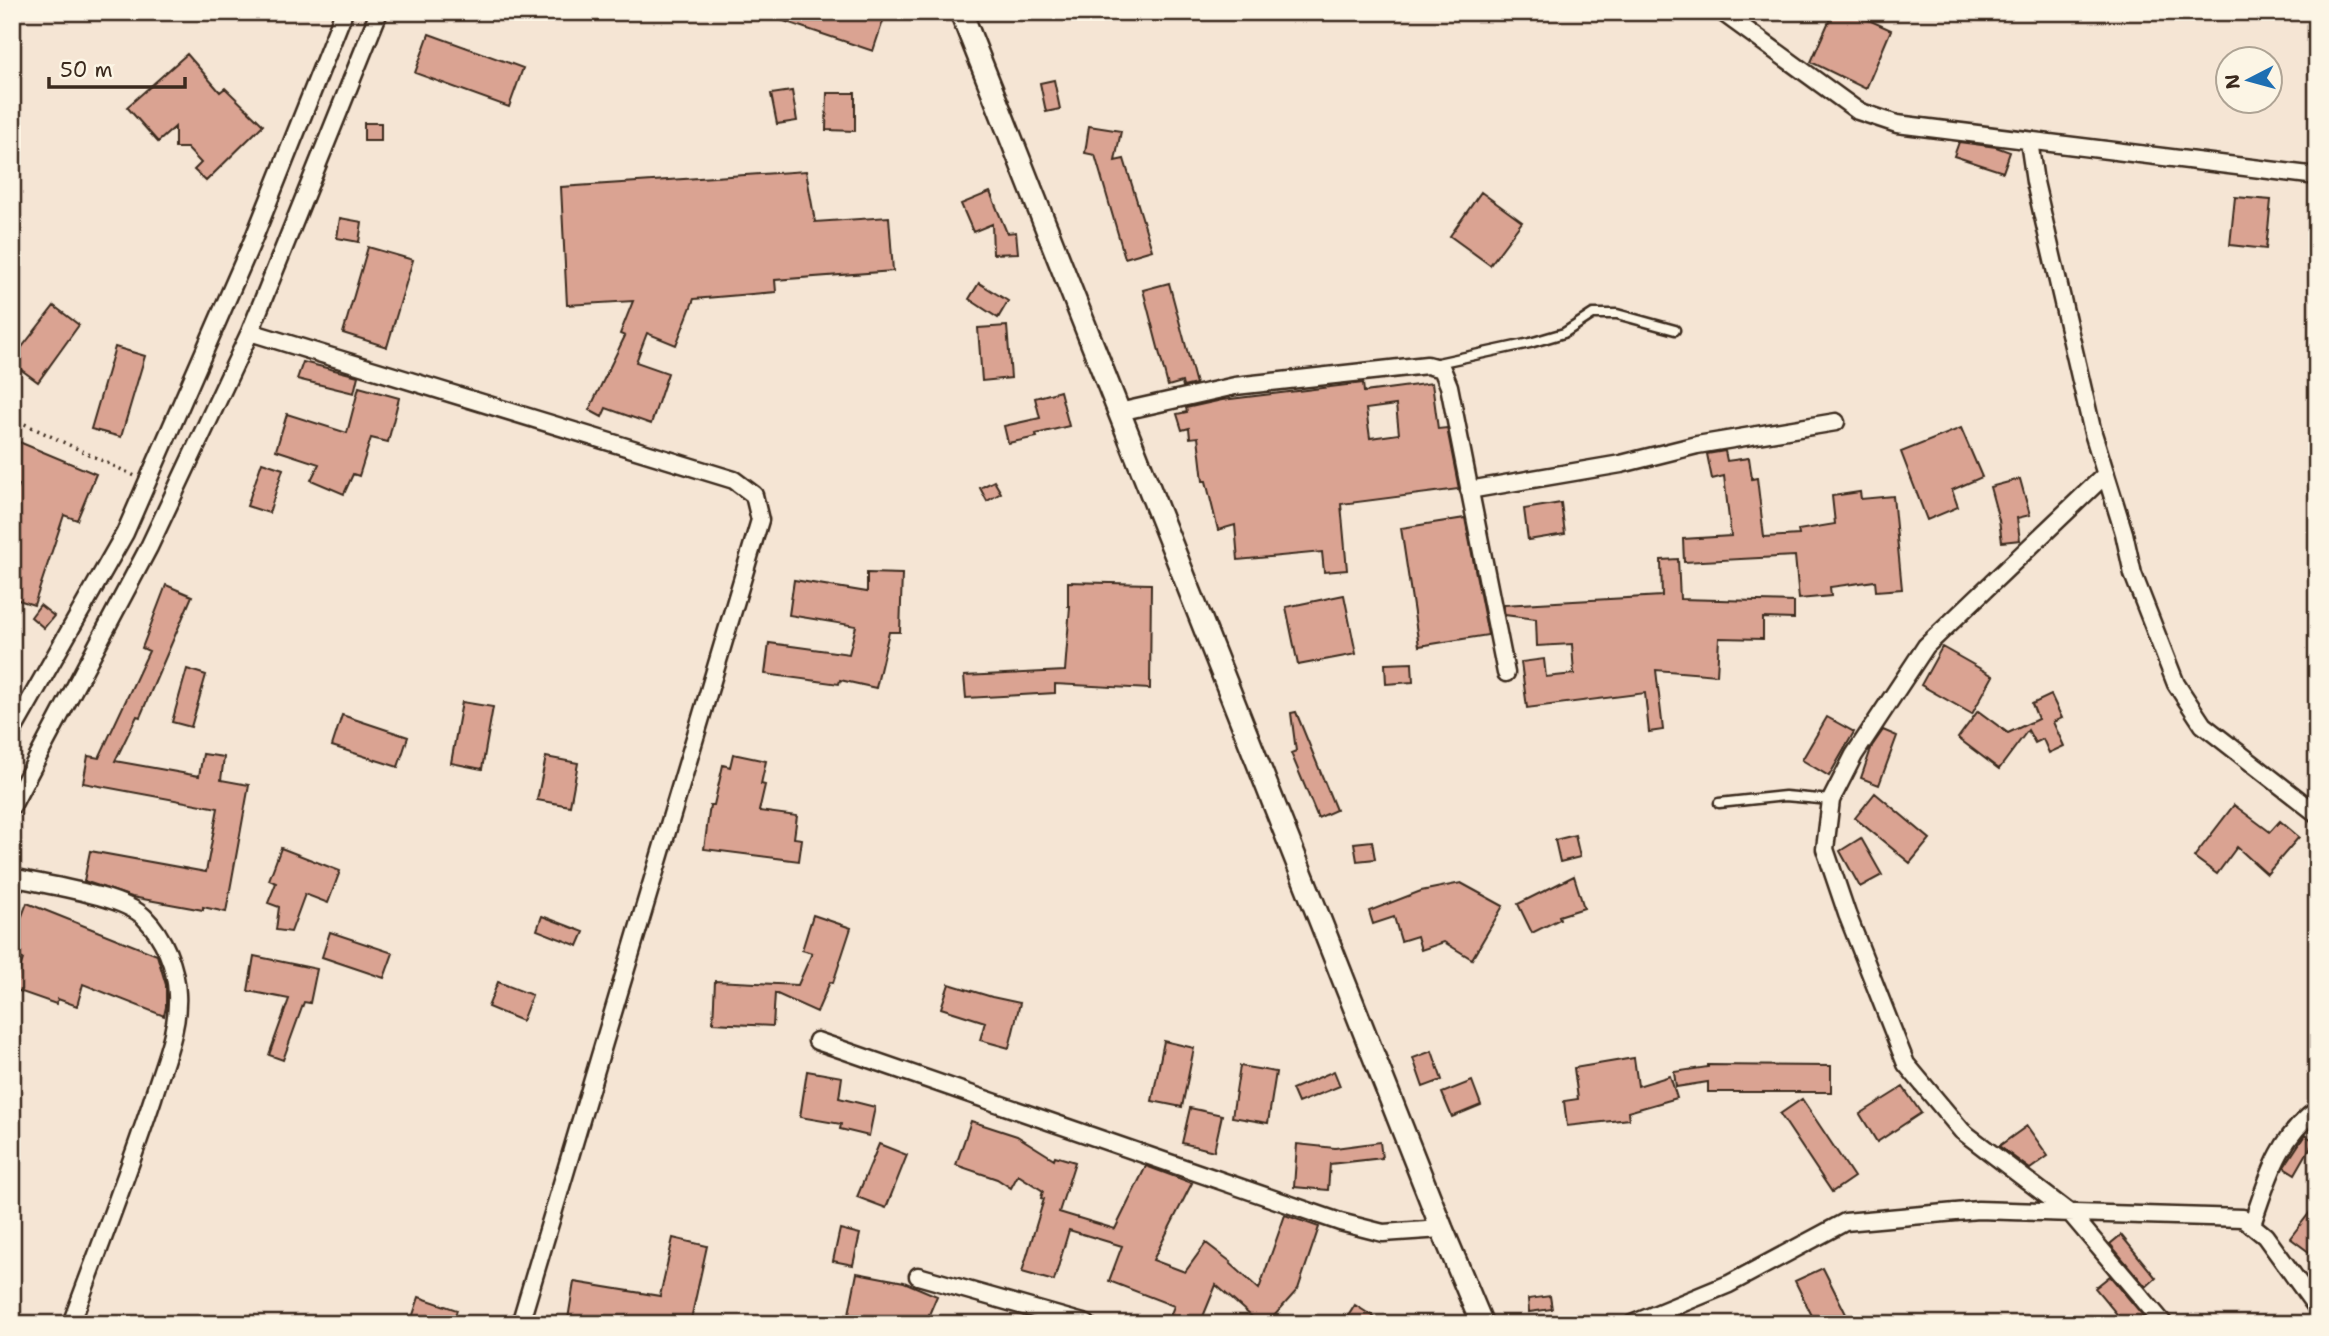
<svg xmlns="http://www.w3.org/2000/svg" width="2329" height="1336" font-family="'Shantell Sans',sans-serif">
<rect width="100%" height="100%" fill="#f5e5d4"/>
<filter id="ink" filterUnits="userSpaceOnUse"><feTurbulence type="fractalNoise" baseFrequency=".0143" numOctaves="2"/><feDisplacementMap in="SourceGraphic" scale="14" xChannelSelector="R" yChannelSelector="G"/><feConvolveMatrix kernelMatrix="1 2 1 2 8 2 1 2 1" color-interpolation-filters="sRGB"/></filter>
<g filter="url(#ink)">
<!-- building -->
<path fill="#daa392" stroke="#3b2a1e" stroke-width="2" fill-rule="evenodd" d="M766 12H886L873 51 766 15Z
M1833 12H1865L1862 17 1891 30 1866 89 1811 62Z
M429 34 523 68 509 107 415 73Z
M187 54 220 92 225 88 263 125 206 181 194 170 201 163 187 148H175V127L158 142 127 107Z
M1054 80 1060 109 1046 112 1040 83Z
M792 91 797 121 777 124 771 94Z
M827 93H855V131L826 130Z
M364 123H381V141H364Z
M1089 126 1121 131 1115 161 1124 159 1152 250 1125 258 1095 155 1085 153Z
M1959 142 1996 147 2010 152 2003 172 1954 156Z
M806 171 815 222 889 217 893 271 775 280 776 292 694 299 676 345 647 333 636 362 668 373 651 424 606 408 602 417 589 410 625 336 620 334 633 301 567 305 561 187Z
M990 192 1007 233 1016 232 1018 253 993 254 992 224 973 232 961 204Z
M1481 192 1522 222 1490 265 1450 236Z
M2235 197 2271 200 2266 249 2230 245Z
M340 218 362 222 359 242 337 238Z
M368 247 413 260 387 347 343 333Z
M979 283 1008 301 998 318 969 299Z
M1169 283 1196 384 1183 387 1182 382 1168 386 1143 290Z
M54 306 79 325 38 382 12 363V360Z
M1007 326 1011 378 982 381 978 328Z
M115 347 145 356 121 437 91 429Z
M303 362 358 376 354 393 297 379Z
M1363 383 1364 392 1432 383 1438 429 1447 428 1459 489 1341 504 1347 570 1324 572 1322 552 1238 560 1235 525 1218 530 1206 481H1203L1198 437 1190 438 1189 428 1182 430 1177 414 1187 412 1186 408 1222 400ZM1396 405 1399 434 1370 438 1366 409Z
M359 387 399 398 388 442 371 438 359 476 353 474 344 494 311 480 319 464 276 450 287 414 347 433Z
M1060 391 1069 426 1036 434 1037 437 1008 443 1004 426 1040 418 1035 398Z
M1961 428 1982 477 1952 490 1958 507 1927 520 1901 452Z
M12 439 96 474 77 520 64 515 34 605 12 598V505L19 485 12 482Z
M1725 451 1727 461 1749 458 1752 479 1757 478 1764 537 1799 535 1798 530 1835 524 1832 496 1860 492 1861 499 1893 496 1902 589 1876 591 1875 581 1830 587 1831 596 1799 599 1795 556 1684 562 1683 539 1731 536 1724 476 1712 479 1707 454Z
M262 462 283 469 269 513 247 506Z
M2020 479 2030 515 2017 518 2020 540 2002 542 1999 520 1990 487Z
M994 481 1001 493 987 501 980 488Z
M1561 503 1565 534 1528 540 1524 509Z
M1465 518 1488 635 1419 646 1401 528Z
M1678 559 1680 599 1794 602V619L1763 618V639L1719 638 1717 675 1656 670 1663 730 1649 732 1645 693 1527 708 1521 662 1544 659 1546 677 1574 674 1572 644 1537 646 1536 619 1505 615 1503 605 1662 596 1661 560Z
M867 573 902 574 900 632H889L876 688 840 680 839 684 765 674 769 643 849 654 856 626 789 615 794 580 867 592Z
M1068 582 1151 584 1150 689 1055 684V693L966 698 964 676 1065 671 1070 606H1068Z
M166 585 192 596 140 717 137 716 115 761 199 776 203 754 224 757 221 780 249 785 226 912 203 907V910L132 897 84 881 90 851 206 872 218 808 83 783 88 756 99 758 149 651 142 648Z
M1344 595 1356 654 1298 665 1286 607Z
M40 605 54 616 44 628 31 617Z
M1942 647 1993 676 1972 714 1921 685Z
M1412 663 1413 682 1386 684 1385 664Z
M187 669 206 675 191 727 172 722Z
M2051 695 2062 718 2053 722 2064 746 2049 753 2043 739 2035 743 2028 730 1999 769 1958 738 1978 711 2008 733 2038 719 2032 704Z
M462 702 493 707 482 769 451 763Z
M1296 712 1336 810 1318 818 1291 753 1296 751 1291 713Z
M342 715 408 737 398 767 332 746Z
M1827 717 1854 732 1829 776 1802 760Z
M1883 730 1897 736 1879 785 1861 778 1872 746Z
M733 754 766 761 761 784 765 785 759 811 797 816 794 838 802 839 799 861 704 849 710 805H714L723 765 730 767Z
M546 757 578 763 570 806 537 800Z
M1875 793 1930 839 1910 863 1855 818Z
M2234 805 2270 832 2280 821 2299 837 2267 874 2237 847 2217 874 2194 857Z
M1575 835 1580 857 1560 862 1555 840Z
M1861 838 1882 875 1860 887 1840 851Z
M1372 841 1375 859 1357 861 1354 843Z
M281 848 340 871 328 903 305 894 291 932 276 930 279 907 268 903 276 883 269 880Z
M1574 876 1584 908 1559 916 1560 919 1532 933 1518 904Z
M1461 883 1503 906 1472 959 1444 942 1421 950 1417 936 1401 941 1394 917 1373 924 1369 911 1421 891Z
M27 903 157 955 166 985V1007L164 1016 83 984 77 1006 58 999 56 1004 13 989 23 959 12 955V942Z
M813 915 851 928 833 983 830 982 817 1012 775 993 773 1026 713 1023 715 981 798 985 812 953 802 950Z
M542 916 584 932 578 946 537 930Z
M330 932 393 953 384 978 322 957Z
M254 956 317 969 310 1003 304 1002 283 1060 269 1055 289 999 248 991Z
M498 982 532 995 522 1021 488 1007Z
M949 984 992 997 1020 1003 1009 1048 980 1040 985 1022 941 1008Z
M1164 1041 1194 1048 1182 1107 1152 1101Z
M1432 1051 1442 1080 1423 1087 1413 1058Z
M1634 1058 1638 1086 1670 1076 1677 1098 1628 1112 1629 1119 1567 1126 1564 1101 1578 1099 1574 1068Z
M1708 1065 1831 1066V1092H1708V1082L1676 1087 1674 1072 1708 1067Z
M1240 1066 1276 1072 1268 1123 1232 1117Z
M807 1071 842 1077 839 1098 875 1107 869 1136 840 1129 841 1124 800 1117Z
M1334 1071 1340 1086 1298 1103 1292 1089Z
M1472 1081 1481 1105 1452 1117 1442 1093Z
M1903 1087 1921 1113 1877 1142 1860 1114Z
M1802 1099 1854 1177 1832 1192 1780 1114Z
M1190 1108 1222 1115 1214 1151 1182 1143Z
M971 1121 1017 1136 1054 1159 1055 1156 1075 1162 1059 1212 1115 1229 1146 1166 1192 1183 1153 1260 1185 1272 1206 1243 1231 1262 1230 1263 1259 1289 1285 1215 1319 1227 1298 1289 1267 1324H1260L1216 1285 1200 1324H1179L1169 1319 1174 1306 1109 1281 1122 1246 1069 1230 1054 1281 1022 1272 1044 1199 1041 1198 1043 1191 1018 1175 1011 1188 997 1179 956 1165Z
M2027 1126 2048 1156 2030 1169 1999 1146Z
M2305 1135 2314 1141 2295 1174 2284 1167Z
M1380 1142 1382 1158 1330 1164 1328 1190 1294 1187 1297 1144 1335 1148Z
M879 1144 907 1155 886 1208 857 1197Z
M2317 1203V1258L2290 1238Z
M840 1229 860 1234 853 1265 833 1261Z
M2121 1235 2156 1278 2146 1287 2110 1244Z
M673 1238 707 1246 690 1324H598L568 1319 574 1282 660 1296Z
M1823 1268 1851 1324H1816L1795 1281Z
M857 1273 904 1282 937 1296 925 1324H847Z
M2110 1276 2150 1324H2125L2095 1288Z
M1550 1296 1552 1309 1529 1312 1528 1299Z
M419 1297 457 1310 452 1324H410Z
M1355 1305 1385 1324H1343Z"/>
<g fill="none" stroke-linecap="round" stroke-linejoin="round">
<defs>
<path id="service" d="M1433 364 1530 343 1564 333 1593 314H1617L1675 330
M1719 803 1785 796 1831 800"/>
<path id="minor" d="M1722 12 1858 111 1897 124 2317 176
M2029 141 2035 182 2093 433 2124 533 2133 574 2176 684 2203 725 2317 814
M250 332 734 480 754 495 760 520 520 1324
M1119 412 1235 386 1427 365 1442 369 1449 386 1506 673
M2106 474 1926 646 1854 755 1831 800 1825 849 1847 914 1906 1064 1962 1131 2071 1214 2164 1324
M1469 490 1621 464 1697 445 1836 422
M12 732 125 533 253 240 344 12
M12 806 149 547 250 332 379 12
M12 877C45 885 122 895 144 917 164 937 176 967 177 994 179 1030 163 1064 153 1098 128 1174 99 1249 71 1324
M817 1041 1340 1222 1383 1233 1442 1229
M2252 1224C2267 1182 2278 1137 2317 1110
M918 1276 1087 1324
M1632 1324 1729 1284 1845 1222 1978 1210 2243 1218 2265 1236 2317 1308"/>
<path id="secondary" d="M961 12 1442 1229 1482 1324"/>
</defs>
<!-- service casing -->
<use href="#service" stroke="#3b2a1e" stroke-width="13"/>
<!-- minor casing -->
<use href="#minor" stroke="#3b2a1e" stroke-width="21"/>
<!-- secondary casing -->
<use href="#secondary" stroke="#3b2a1e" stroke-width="26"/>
<!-- path -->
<path stroke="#3b2a1e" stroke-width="3.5" stroke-dasharray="2 5" stroke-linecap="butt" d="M12 418 135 476"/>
<!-- service -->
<use href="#service" stroke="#fcf5e5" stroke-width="8"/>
<!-- minor -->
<use href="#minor" stroke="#fcf5e5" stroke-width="16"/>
<!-- secondary -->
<use href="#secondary" stroke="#fcf5e5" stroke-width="21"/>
</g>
</g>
<!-- margin -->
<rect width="2329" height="1336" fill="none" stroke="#fcf5e5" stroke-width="42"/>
<rect x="21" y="21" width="2287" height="1294" fill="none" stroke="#3b2a1e" stroke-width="2.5" filter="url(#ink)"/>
<!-- north arrow -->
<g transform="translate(2249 80) rotate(264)"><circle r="33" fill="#fcf5e5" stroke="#afa495" stroke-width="2"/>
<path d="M0-5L12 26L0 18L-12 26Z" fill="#1f6fb2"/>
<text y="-10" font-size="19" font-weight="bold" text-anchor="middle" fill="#3b2a1e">N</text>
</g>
<!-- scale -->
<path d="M49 77v10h136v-10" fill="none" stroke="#3b2a1e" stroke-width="3.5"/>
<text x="60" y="77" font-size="21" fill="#3b2a1e" stroke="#fcf5e5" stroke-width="5" paint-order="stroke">50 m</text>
</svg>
